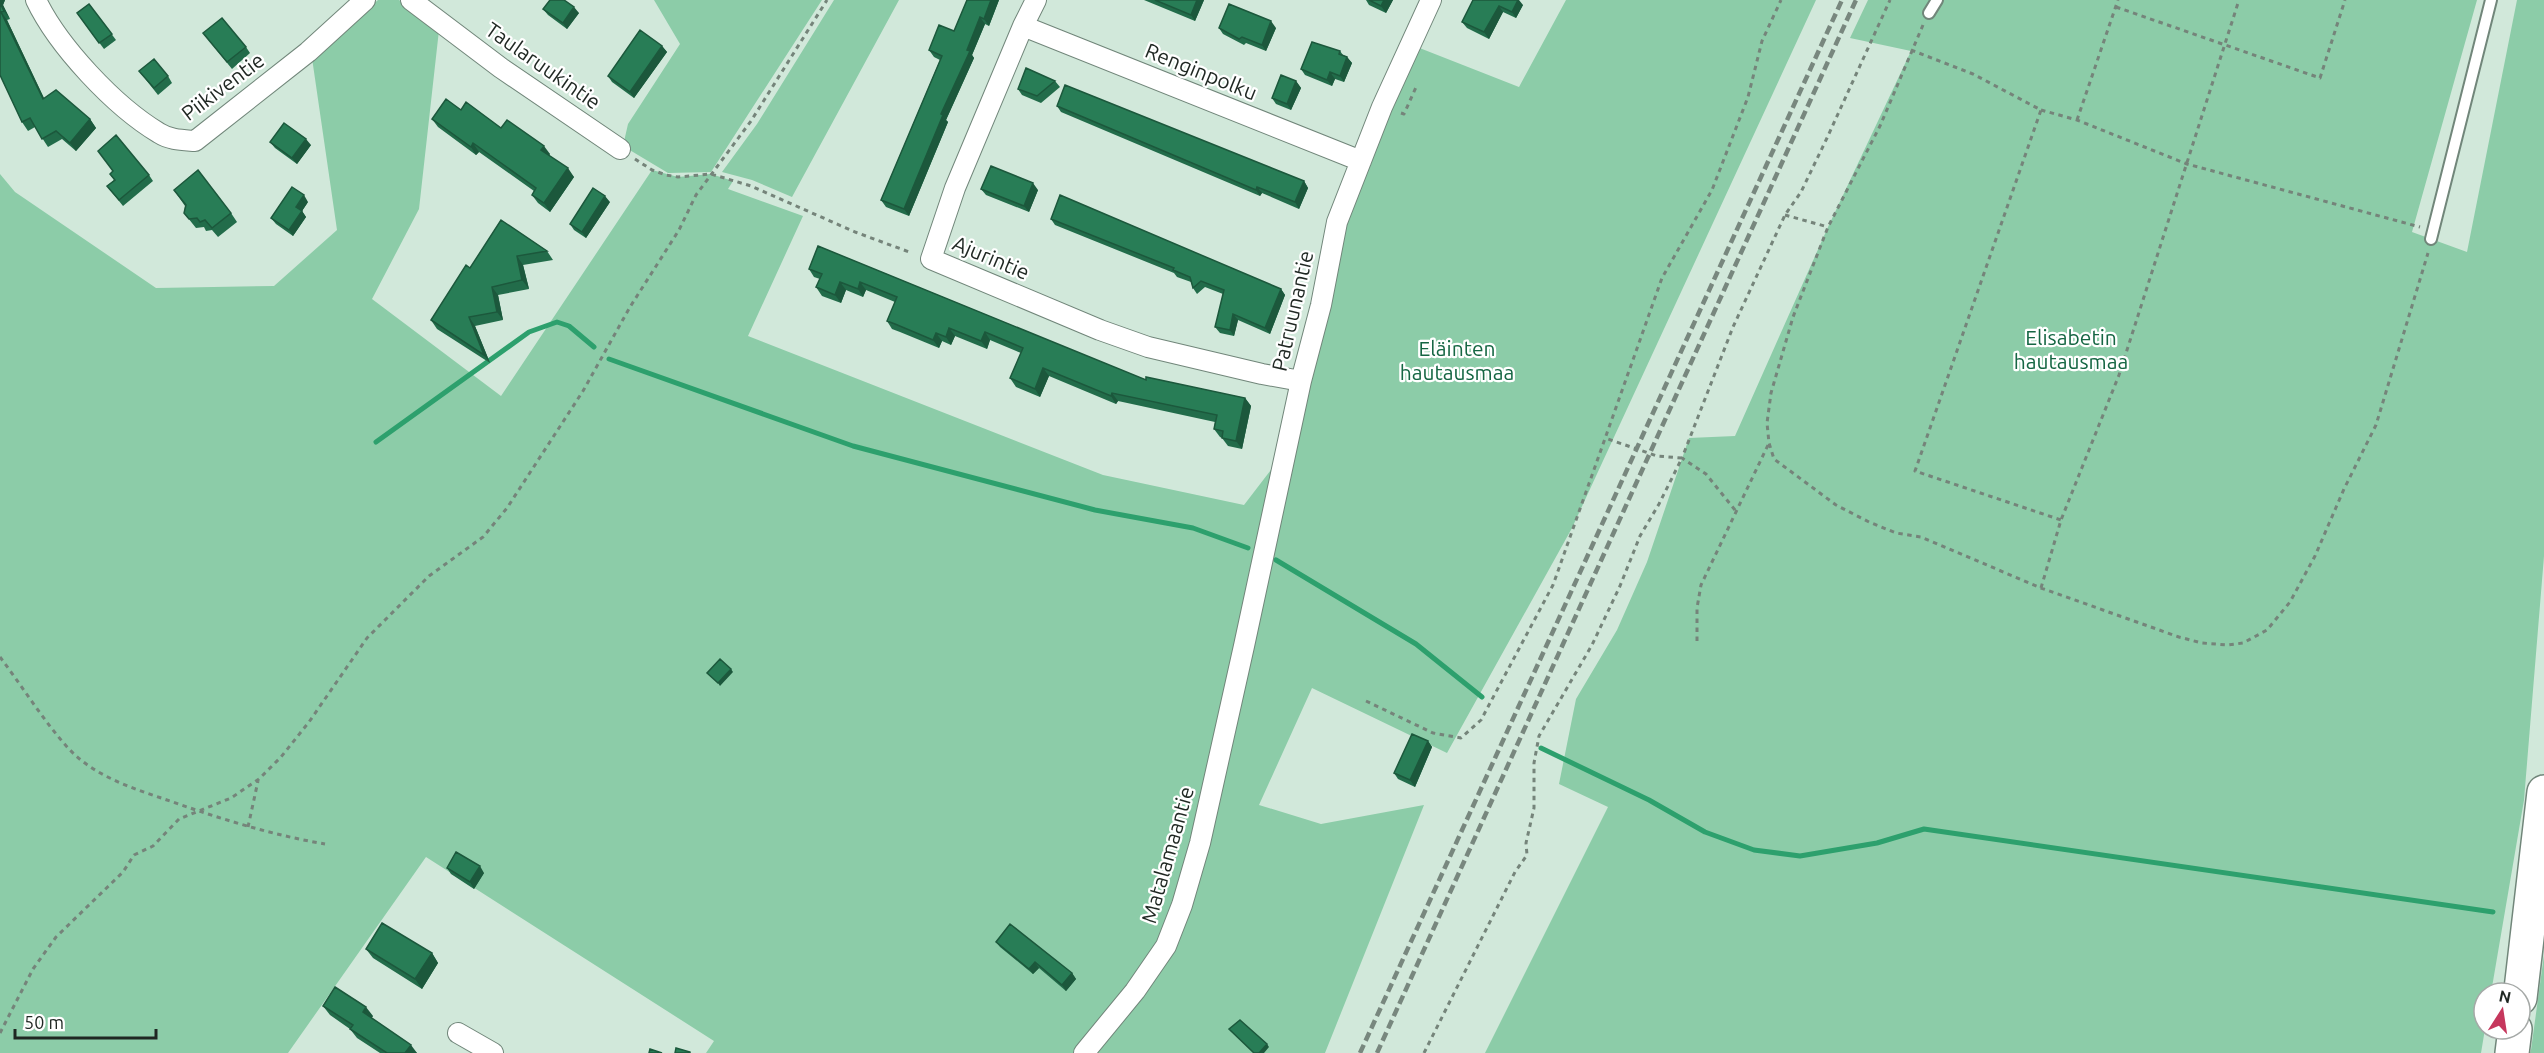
<svg xmlns="http://www.w3.org/2000/svg" width="2544" height="1053" font-family="Ubuntu,sans-serif">
<rect width="100%" height="100%" fill="#d1e8da"/>
<!-- green -->
<path fill="#8ccca8" d="M378 0H399L439 30 419 209 372 299 501 396 652 170 678 177 711 174 733 181 728 189 803 216 748 336 1103 475 1244 505 1280 458 1344 224 1387 112 1417 47 1519 87 1566 0H1816L1572 528 1447 753 1312 688 1259 805 1321 824 1424 805 1325 1053H706L714 1041 426 857 288 1053H0V174L15 192 156 288 274 286 337 230 312 58Z
M654 0H822L711 172 668 173 623 146 628 124 680 44Z
M834 0H899L792 197 752 180 722 172 757 124Z
M1868 0H2477L2412 232 2467 252 2517 0H2544V556L2524 800 2491 993H2484L2485 1029 2481 1053H1485L1608 807 1559 784 1576 699 1617 630 1647 562 1689 438 1735 436 1828 227 1911 51 1850 38Z
M2544 955V1053H2530L2531 1050Z"/>
<g fill="none" stroke-linecap="round" stroke-linejoin="round">
<!-- stream -->
<path stroke="#2da06d" stroke-width="5" d="M609 359 853 446 1095 510 1193 528 1248 548
M376 442 529 332 557 322 569 326 594 347
M1276 560 1416 644 1482 697
M1541 748 1649 800 1705 832 1754 850 1800 856 1877 843 1924 829 2493 912"/>
<defs>
<path id="service" d="M1929 13 1937 0
M2431 239 2491 0"/>
<path id="minor" d="M36 0C58 46 114 106 159 133 170 140 182 140 195 141L308 52 365 0
M411 0 501 68 620 149
M1036 0 1023 26 955 188 931 259 1100 330 1148 347 1262 374 1301 381
M1023 26 1361 161
M458 1033 493 1053
M1084 1053 1135 991 1166 946 1182 905 1200 843 1244 646 1301 381 1321 305 1337 222 1382 107 1431 0"/>
<path id="trunk" d="M2520 998 2544 792
M2512 1053 2515 1029"/>
</defs>
<!-- service casing -->
<use href="#service" stroke="#71867a" stroke-width="14"/>
<!-- minor casing -->
<use href="#minor" stroke="#71867a" stroke-width="22"/>
<!-- trunk casing -->
<use href="#trunk" stroke="#71867a" stroke-width="36"/>
<!-- path -->
<path stroke="#75847a" stroke-width="3" stroke-dasharray="4.5 4.5" stroke-linecap="butt" d="M2116 7 2320 78 2345 0
M1923 25 1880 126 1828 227 1793 317 1771 393 1767 423 1769 443 1774 459 1836 505 1869 522 1896 533 1921 537 2041 588 2179 637 2202 643 2228 645 2243 643 2267 630 2290 602 2315 556 2344 489 2376 425 2428 253
M1911 50 1973 74 2041 110 1915 471 2061 520
M2041 110 2077 120 2187 164 2420 227
M1401 113 1404 114 1417 85
M2077 120 2118 0
M635 159 652 170 666 175 678 177 711 174 751 186 855 232 912 253
M1785 215 1828 227
M1735 510 1706 474 1682 458 1733 327 1785 215 1801 192 1827 138 1890 0
M2041 588 2061 520 2119 375 2239 0
M1697 641V608L1701 585 1769 443
M0 657C22 686 45 723 69 749 95 777 135 789 170 801 221 819 272 835 325 844
M1366 701 1433 733 1461 738 1481 720 1553 585 1662 278 1712 190 1748 97 1762 41 1781 0
M248 827 258 781
M0 1033 33 969 56 937 123 872 134 855 153 846 179 819 231 798 259 779 281 757 309 722 367 638 429 576 483 537 507 508 583 391 630 307 679 230 696 195 751 121 827 0
M1424 1053 1515 872 1527 855 1526 843 1534 808V763L1539 736 1592 645 1620 586 1640 536 1659 504 1682 458 1657 456 1605 438"/>
<!-- service -->
<use href="#service" stroke="#fff" stroke-width="10"/>
<!-- minor -->
<use href="#minor" stroke="#fff" stroke-width="20"/>
<!-- trunk -->
<use href="#trunk" stroke="#fff" stroke-width="33"/>
<!-- rail -->
<path stroke="#78877e" stroke-width="4.5" stroke-dasharray="9 4.5" stroke-linecap="butt" d="M1360 1053 1842 0
M1377 1053 1856 0"/>
</g>
<!-- wall -->
<path fill="#226c4a" d="M0 0H5L3 5 10 19 7 20 44 98 90 119 96 128 76 151 62 139 48 147 35 127 28 131 22 122 0 75Z
M967 0H999L989 26 985 24 972 55 974 58 946 120 948 122 909 216 886 207 881 200 940 60 934 57 929 50 954 31Z
M1144 0H1204L1195 21Z
M1366 0H1393L1386 13 1369 5Z
M1473 0 1523 5 1516 18 1503 12 1489 39 1467 28 1462 22Z
M89 4 116 40 104 49 77 13Z
M543 9 579 13 567 29 548 15Z
M1219 28H1276L1266 51 1246 43 1244 45 1223 34Z
M203 33 246 47 250 53 232 69Z
M662 46 667 52 634 98 612 82 608 76Z
M1340 51 1343 55 1347 57 1352 63 1344 82 1335 79 1332 86 1305 75 1301 69Z
M139 71 168 76 172 83 158 95Z
M1055 81 1060 87 1041 103 1022 95 1018 89Z
M1296 81 1301 88 1291 110 1276 104 1272 98Z
M1057 106 1304 181 1308 188 1299 209 1262 193 1260 196 1061 112Z
M461 110 501 128 550 154 549 155 574 177 550 212 538 203 532 195 534 191 479 152 476 155 438 127 432 119Z
M270 142 311 145 297 164 275 148Z
M110 174 149 175 153 181 123 206 107 186 114 180Z
M981 189 1038 190 1029 212 986 195Z
M174 190 231 213 237 222 218 237 212 230 206 231 204 227 196 228 184 213 185 206Z
M308 202 302 211 306 217 293 236 276 224 271 218Z
M610 202 586 238 574 230 570 224Z
M1051 219 1281 289 1285 295 1270 334 1238 320 1234 336 1220 333 1215 327 1223 294 1205 287 1197 294 1193 288 1191 282 1177 277 1174 273 1055 225Z
M501 220 547 251 553 260 523 265 529 289 498 295 503 320 475 326 490 363 437 329 431 320 470 268Z
M818 246 1146 380 1245 398 1251 406 1242 449 1228 446 1222 438 1220 437 1214 429 1215 422 1118 401 1116 404 1049 376 1040 397 1016 387 1010 378 1021 353 990 340 987 349 955 336 951 345 942 341 939 348 900 332 892 329 887 321 895 302 866 290 863 297 846 290 841 303 822 296 816 287 820 279 814 277 809 269Z
M1428 741 1432 747 1415 787 1398 779 1394 773Z
M447 868 484 873 474 889 451 874Z
M996 942 1072 973 1076 979 1066 991 1039 968 1033 974 1000 947Z
M366 949 432 953 438 963 422 989 373 958Z
M323 1006 373 1016 371 1018 417 1053H380L357 1038 350 1029 330 1015Z"/>
<!-- shaded-wall -->
<path fill="#1c583c" d="M0 0H5L3 5 10 19 4 11 0 3Z
M991 0H999L989 26 984 19Z
M1197 0H1204L1195 21 1191 15Z
M1384 0H1393L1386 13 1381 6Z
M1518 0H1519L1523 5 1516 18 1512 12Z
M1499 6 1503 12 1489 39 1484 32Z
M574 7 579 13 567 29 563 23Z
M1 12 7 20 48 107 43 99Z
M980 17 985 24 972 55 974 58 946 120 948 122 909 216 904 209Z
M1271 21 1276 28 1266 51 1262 45Z
M662 46 667 52 634 98 630 92Z
M1347 57 1352 63 1344 82 1340 76Z
M1330 72 1335 79 1332 86 1327 80Z
M1296 81 1301 88 1291 110 1287 104Z
M90 119 96 128 76 151 70 143Z
M306 139 311 145 297 164 292 158Z
M473 143 479 152 476 155 471 147Z
M544 146 550 154 547 158 541 150Z
M568 168 574 177 550 212 544 203Z
M1304 181 1308 188 1299 209 1295 202Z
M1033 183 1038 190 1029 212 1024 206Z
M1257 187 1262 193 1260 196 1256 190Z
M304 195 308 202 302 211 306 217 293 236 289 230 296 207Z
M605 196 610 202 586 238 582 232Z
M517 256 523 265 529 289 522 280Z
M840 282 846 290 841 303 835 295Z
M860 282 866 290 863 297 858 289Z
M492 287 498 295 503 320 497 312Z
M1281 289 1285 295 1270 334 1265 328Z
M1233 314 1238 320 1234 336 1230 330Z
M469 317 475 326 490 363 484 355Z
M949 328 955 336 951 345 946 337Z
M985 332 990 340 987 349 981 341Z
M936 333 942 341 939 348 933 340Z
M1043 368 1049 376 1040 397 1035 389Z
M1112 393 1118 401 1116 404 1111 396Z
M1245 398 1251 406 1242 449 1236 441Z
M731 669 733 672 720 686 718 683Z
M1428 741 1432 747 1415 787 1410 780Z
M480 866 484 873 474 889 470 882Z
M432 953 438 963 422 989 415 979Z
M1035 962 1039 968 1033 974 1029 969Z
M1072 973 1076 979 1066 991 1062 985Z
M366 1007 373 1016 369 1022 363 1012Z
M1267 1044 1269 1047 1264 1053H1259Z
M411 1045 417 1053H405Z"/>
<!-- building -->
<path fill="#287d56" stroke="#1c583c" stroke-width="1.5" d="M550 0H564L574 7 563 23 543 9Z
M967 0H991L984 19 980 17 967 50 970 51 941 114 943 115 904 209 881 200 942 56 929 50 939 25 954 31Z
M1155 0H1197L1191 15Z
M1369 0H1384L1381 6Z
M1473 0H1518L1512 12 1499 6 1484 32 1462 22Z
M0 3 4 11 1 12 43 99 56 90 90 119 70 143 56 131 42 139 30 118 22 122 0 75Z
M89 4 112 34 99 43 77 13Z
M1229 4 1271 21 1262 45 1242 37 1239 39 1219 28Z
M222 18 246 47 227 62 203 33Z
M640 30 662 46 630 92 608 76Z
M1312 42 1340 51 1339 54 1347 57 1340 76 1330 72 1327 80 1301 69Z
M154 59 168 76 154 88 139 71Z
M1026 68 1055 81 1037 96 1018 89Z
M1281 75 1296 81 1287 104 1272 98Z
M1065 85 1304 181 1295 202 1257 187 1256 190 1057 106Z
M446 99 461 110 466 102 501 128 507 120 544 146 541 150 568 168 544 203 532 195 536 188 473 143 471 147 432 119Z
M284 123 306 139 292 158 270 142Z
M116 135 149 175 119 200 107 186 115 180 110 174 113 171 98 151Z
M991 166 1033 183 1024 206 981 189Z
M198 170 231 213 212 228 205 220 200 222 197 218 189 219 184 213 186 205 174 190Z
M292 187 304 195 296 207 302 211 289 230 271 218Z
M593 188 605 196 582 232 570 224Z
M1060 195 1281 289 1265 328 1233 314 1230 330 1215 327 1224 290 1201 281 1193 288 1190 277 1173 270 1174 268 1051 219Z
M501 220 547 251 517 256 522 280 492 287 497 312 469 317 484 355 431 320 466 265 470 268Z
M818 246 1146 380V377L1245 398 1236 441 1222 438 1223 431 1214 429 1217 415 1112 393 1111 396 1043 368 1035 389 1010 378 1023 348 985 332 981 341 949 328 946 337 936 333 933 340 895 324 887 321 897 297 860 282 858 289 840 282 835 295 816 287 822 274 809 269Z
M720 659 731 669 718 683 707 673Z
M1412 734 1428 741 1410 780 1394 773Z
M456 852 480 866 470 882 447 868Z
M382 923 432 953 415 979 366 949Z
M1010 924 1072 973 1062 985 1035 962 1029 969 996 942Z
M335 987 366 1007 363 1012 411 1045 405 1053H387L350 1029 353 1025 323 1006Z
M1240 1020 1267 1044 1259 1053H1254L1229 1029Z
M676 1048 690 1052V1053H675Z
M650 1049 662 1053H649Z"/>
<g text-anchor="middle" stroke-width="4.5" stroke-linejoin="round" paint-order="stroke">
<!-- street labels -->
<g font-size="21" fill="#1f2722" stroke="#fff">
<text transform="translate(543 66) rotate(35)" y="7">Taularuukintie</text>
<text transform="translate(1201 72) rotate(22)" y="7">Renginpolku</text>
<text transform="translate(223 87) rotate(-37)" y="7">Piikiventie</text>
<text transform="translate(991 258) rotate(23)" y="7">Ajurintie</text>
<text transform="translate(1293 311) rotate(-77)" y="7">Patruunantie</text>
<text transform="translate(1168 855) rotate(-74)" y="7">Matalamaantie</text>
</g>
<!-- park labels -->
<g font-size="21" fill="#156643" stroke="#fff">
<text x="2071" y="345">Elisabetin<tspan x="2071" dy="24">hautausmaa</tspan></text>
<text x="1457" y="356">Eläinten<tspan x="1457" dy="24">hautausmaa</tspan></text>
</g>
</g>
<!-- north arrow -->
<g transform="translate(2502 1011) rotate(12)"><circle r="28" fill="#ffffff" stroke="#a5a9a7" stroke-width="1.5"/>
<path d="M0-4.5L10 22L0 15L-10 22Z" fill="#c6375d"/>
<text y="-9" font-size="16" font-weight="bold" text-anchor="middle" fill="#1f2722">N</text>
</g>
<!-- scale -->
<path d="M15 1029v9h141v-9" fill="none" stroke="#1f2722" stroke-width="3"/>
<text x="24" y="1029" font-size="18" fill="#1f2722" stroke="#ffffff" stroke-width="4.5" paint-order="stroke">50 m</text>
</svg>
